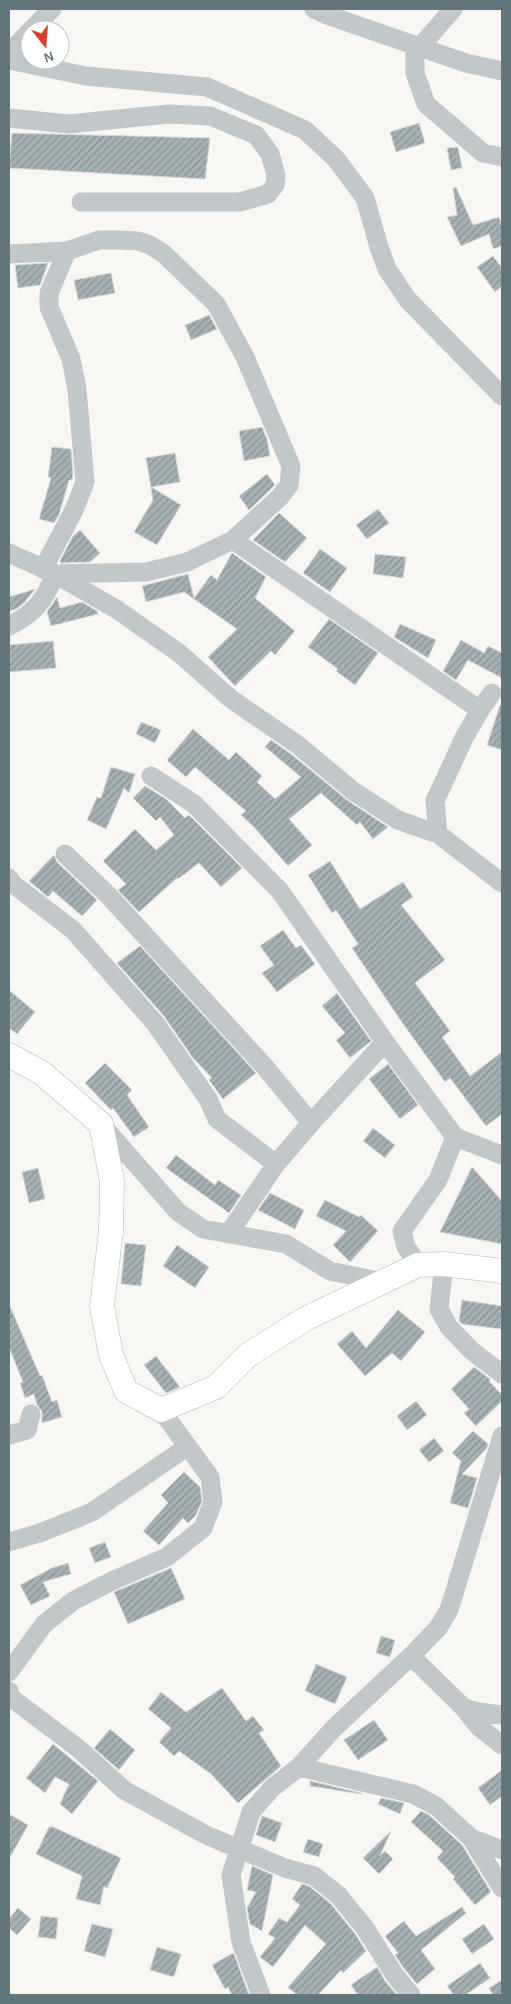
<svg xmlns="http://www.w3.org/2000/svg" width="511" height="2004" font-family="Karla,sans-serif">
<defs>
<pattern id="building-hatch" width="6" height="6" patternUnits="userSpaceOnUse" patternTransform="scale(1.25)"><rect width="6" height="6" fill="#a6b1b5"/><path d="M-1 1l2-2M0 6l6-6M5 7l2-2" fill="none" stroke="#8b9598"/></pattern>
</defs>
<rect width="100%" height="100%" fill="#f7f6f3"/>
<!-- building -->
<path fill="url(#building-hatch)" stroke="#d8d8d6" d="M419 123 425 143 396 152 390 132Z
M12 133 210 138 205 179 9 168Z
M458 147 462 168 451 170 447 148Z
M456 187 473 225 499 217 502 226V246L493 249 489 234 461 246 447 217 457 215 453 188Z
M493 256 502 268V286L495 292 477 267Z
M48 263 40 285 18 288 15 265Z
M111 273 115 293 78 300 74 280Z
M209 315 217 329 191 340 185 325Z
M262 427 267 439 270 456 244 461 239 431Z
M52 447 71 449 73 473 72 480H69L59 515 54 523 39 519 51 478 48 477Z
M175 453 180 482 151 487 181 505 157 545 134 532 153 500 146 458Z
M267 474 275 485 249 510 239 496Z
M378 509 389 523 367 539 356 525Z
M279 513 307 538 285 562 253 540Z
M80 530 100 553 90 562 61 563 60 561 73 536Z
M320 549 347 568 330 592 303 573Z
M232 553 266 577 255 598 295 631 275 655 271 651 235 686 208 657 237 629 184 592 146 602 142 586 188 574 194 598 211 575 217 580Z
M375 554 406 557 403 578 373 574Z
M35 589 24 603 16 609 9 611V597Z
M57 597 60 608 82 602 97 611 98 614 51 626 47 612Z
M329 619 378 653 355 685 336 671 338 669 308 647Z
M400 624 436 640 428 658 394 637Z
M461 640 484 653 488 646 502 653V678L468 660 456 680 443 671Z
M53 641 56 668 9 672V645Z
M500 705 502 706V750L487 745Z
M141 722 161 730 155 743 136 734Z
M193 729 229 760 236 752 262 776 257 782 275 799 301 777 265 747 271 740 291 754 347 800 388 827 373 839 360 822 357 825 321 793 289 819 312 845 288 866 253 826 241 815 246 811 195 767 186 777 167 760Z
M111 767 135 774 129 793 124 788 106 829 87 820 97 797 101 798Z
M145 786 166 799 185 818 189 815 242 868 221 887 199 863 178 879 177 878 139 912 118 890 126 884 103 861 135 829 156 850 174 835 160 817 156 821 133 798Z
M54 855 57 862 97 900 82 916 53 891 48 897 29 881Z
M330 861 360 909 403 882 413 897 401 905 445 960 415 983 450 1031 442 1037 470 1076 502 1052V1114L486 1126 450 1078 445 1082 401 1021 352 948 358 944 336 910 332 913 308 875Z
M283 930 296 948 301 945 315 964 277 992 262 973 274 965 260 946Z
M140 946 256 1073 223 1099 209 1080 212 1078 193 1058 164 1016 117 963Z
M9 990 35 1012 17 1034 9 1028Z
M337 993 371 1041 350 1058 336 1040 345 1033 322 1006Z
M105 1063 132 1090 127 1095 149 1127 134 1137 113 1108 111 1110 85 1083Z
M388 1064 418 1105 400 1119 369 1079Z
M373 1128 395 1145 385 1158 363 1141Z
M176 1155 215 1185 218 1180 241 1195 229 1213 166 1168Z
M472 1167 502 1201V1244L440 1232Z
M38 1168 45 1199 29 1203 22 1172Z
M270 1193 304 1210 295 1229 258 1210Z
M325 1200 359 1217 361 1215 378 1231 350 1262 333 1245 346 1231 316 1216Z
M125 1243 146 1245 141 1286 121 1284Z
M177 1245 209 1267 195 1288 163 1266Z
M462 1300 502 1306 501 1329 462 1324 459 1321Z
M9 1304 40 1376 42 1375 52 1402 57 1400 62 1417 42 1423V1411L37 1405 34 1394 25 1398 20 1383 23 1382 9 1347Z
M398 1310 425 1332 401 1361 392 1353 365 1376 337 1344 352 1331 366 1348Z
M156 1356 180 1387 166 1393 144 1365Z
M474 1367 490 1379 489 1381 502 1395V1401L476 1426 464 1413 469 1409 451 1389Z
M416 1401 427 1415 407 1430 397 1416Z
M473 1431 488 1444 487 1448 462 1474 477 1478 468 1508 450 1503 461 1461 452 1453Z
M434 1438 444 1451 429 1462 419 1450Z
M184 1472 200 1487 202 1501 196 1515 188 1523 183 1518 159 1545 143 1531 168 1503 161 1495Z
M105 1542 111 1557 95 1563 89 1548Z
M68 1563 71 1574 43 1582 50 1596 31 1605 20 1585 52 1568Z
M171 1568 185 1599 128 1624 114 1592Z
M381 1636 395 1640 390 1657 376 1653Z
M316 1664 347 1677 335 1704 305 1691Z
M222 1688 246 1721 253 1716 264 1730 259 1733 281 1766 238 1803 211 1774 179 1751 174 1756 159 1742 171 1728 148 1709 161 1692 186 1712Z
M374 1720 388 1740 358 1760 344 1740Z
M110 1729 135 1750 119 1770 94 1748Z
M53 1744 98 1781 72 1814 60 1804 69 1784 55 1777 45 1793 26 1778Z
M502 1770V1796L490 1805 478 1788Z
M310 1781 361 1793V1794L310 1786Z
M381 1798 404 1803 400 1814 378 1804Z
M421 1811 429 1815 462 1845 491 1892 475 1905 453 1879 455 1877 437 1858 443 1851 411 1822Z
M9 1814 28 1825 9 1859Z
M262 1816 282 1823 275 1842 256 1835Z
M49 1827H53L121 1858 107 1888 104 1886 100 1905 76 1899 82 1876 36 1854Z
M391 1831 380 1856 385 1851 393 1859 379 1874 363 1858Z
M308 1839 323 1844 319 1857 303 1852Z
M252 1866 273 1875 262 1931 250 1924 247 1908 256 1892 247 1890Z
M302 1884 309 1886 330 1903 356 1935 366 1951 343 1973 341 1970 318 1995H297L288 1987 326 1944 305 1925 273 1967 260 1957 275 1938 268 1934 279 1918 287 1922 300 1905 292 1899Z
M462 1907 466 1913 421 1950 435 1969 417 1984 403 1967 395 1955 398 1953 385 1936 404 1921 416 1936Z
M18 1908 31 1919 17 1935 9 1928V1919Z
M41 1916 58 1918 56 1939 38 1937Z
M92 1924 113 1929 105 1957 84 1951Z
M484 1924 494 1939 472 1954 462 1939Z
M157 1947 181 1954 174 1977 150 1970Z
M233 1953 234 1954 249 1995H232L228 1987 225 1989 212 1965Z
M480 1963 490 1978 465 1995H454L447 1986Z
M377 1967 385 1981 397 1995H358L351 1985Z
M502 1980V1995H493L489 1988Z"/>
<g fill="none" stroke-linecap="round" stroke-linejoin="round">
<defs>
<path id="major" d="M9 1055 42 1073 101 1124 112 1181 111 1231 102 1306 111 1355 126 1391 161 1410 216 1387 248 1355 305 1319 418 1265 444 1264 502 1271"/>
</defs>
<!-- major casing -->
<use href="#major" stroke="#b3b9bb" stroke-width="25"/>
<!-- minor -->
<path stroke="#c2c7c9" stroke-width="19" d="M314 9 327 15 466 63 502 71
M31 30 52 9
M415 45V73L426 104 483 153 502 157
M420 47 453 9
M9 53 30 31
M9 60 86 76 207 87 305 130 336 159 365 198 379 247 387 269 408 300 502 396
M9 118 69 124 169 114 210 116 256 135 270 154 276 175 275 185 268 194 240 202H81
M9 254 67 251 99 240H117L138 241 150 245 164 254 216 304 245 357 291 466 289 485 280 497 233 540 187 562 146 572 55 574C45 600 34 614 9 626
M233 540 480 710
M9 553 55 574 116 609 179 653 231 699 298 745 353 791 398 820 438 834 502 883
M43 569 74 510 85 482 77 389 71 359 49 307V293L67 251
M151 776 194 804 280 891 385 1042 455 1137 502 1155
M438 834 435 801 464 738 480 710 492 693
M65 854 108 895 265 1067 311 1123
M9 878 13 884 73 930 155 1023 208 1099 217 1119 276 1164
M101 1124 178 1212 203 1229 286 1244 330 1271 382 1282
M229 1233 276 1164 311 1123 385 1042
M444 1264 439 1309 449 1327 472 1351 502 1374
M418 1265 406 1247 402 1231 438 1180 455 1137
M9 1435 27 1430 31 1414
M9 1542 40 1533 92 1512 187 1447
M411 1656 464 1708 478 1712 502 1715
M9 1672 44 1624 73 1601 112 1581 167 1557 203 1528 213 1502 210 1477 161 1410
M9 1691 10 1697 79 1749 124 1790 206 1835 285 1868 314 1876 338 1895 365 1928 394 1974 411 1995
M464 1708 479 1727 502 1745
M299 1767 413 1794 436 1806 471 1838 502 1850
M471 1838 502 1888
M261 1995 241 1942 231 1875 251 1812 272 1788 299 1767 334 1728 411 1656 438 1628 449 1610 502 1436"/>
<!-- major -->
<use href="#major" stroke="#fff" stroke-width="24"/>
</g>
<!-- border -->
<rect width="511" height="2004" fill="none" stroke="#62767e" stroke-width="20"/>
<!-- north arrow -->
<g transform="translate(45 45) rotate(163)"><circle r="24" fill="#ffffff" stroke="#c0c8cb"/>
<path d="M0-4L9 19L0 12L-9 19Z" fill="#e23c28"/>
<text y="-8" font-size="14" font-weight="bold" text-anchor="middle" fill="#62767e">N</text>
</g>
</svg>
